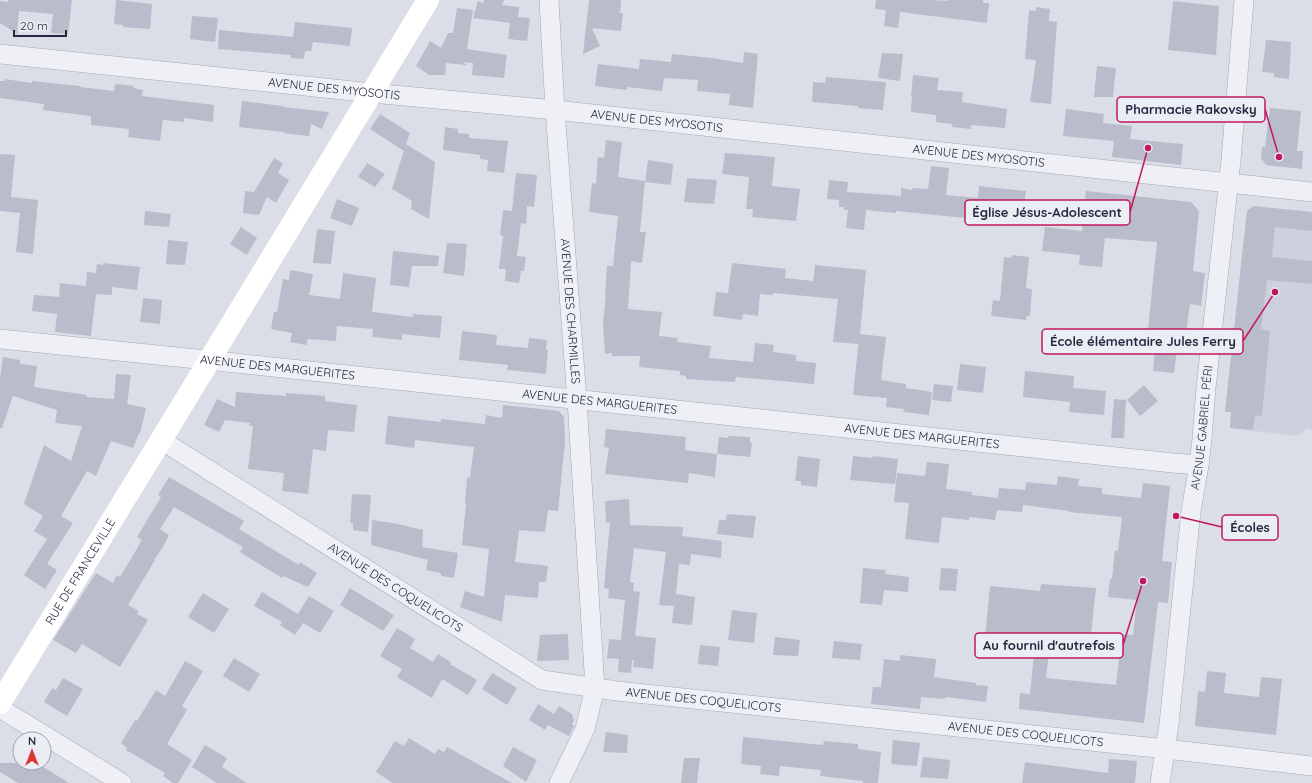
<svg xmlns="http://www.w3.org/2000/svg" width="1312" height="783" font-family="Quicksand,sans-serif">
<rect width="100%" height="100%" fill="#dcdee7"/>
<!-- built -->
<path fill="#cdd0dd" d="M1253 206 1312 212V430L1307 429 1298 436 1230 428 1231 412H1225L1247 211Z"/>
<!-- building -->
<path fill="#b8bccb" d="M8 0H72L68 34 51 33 53 14 19 11 17 34 0 23V1L8 2Z
M116 0 152 4 150 29 123 27V25L114 24Z
M484 0H504L502 5 519 7 518 17 530 18 527 41 508 39 510 23 473 18 478 1 483 3Z
M589 0H621L620 13H623L621 31 592 28 600 46 583 54Z
M876 0H931L947 1V0H983V3H989L987 23 900 12 898 28 884 26 886 10 875 9Z
M1173 1 1219 6 1216 55 1168 50Z
M1036 7 1050 9 1049 21 1057 22 1051 104 1030 102 1036 60 1025 59 1029 10 1036 11Z
M457 8 473 10 467 49 507 55 504 78 472 75 473 63 463 62 467 65 446 63 445 75H429L416 66 430 41 441 48 448 33H453Z
M192 16 218 18 215 42 190 39Z
M295 22 352 28 350 46 313 42 311 51H305L304 59 291 58V55L218 49 219 30 293 37Z
M1266 40 1291 42 1289 79 1274 77V73L1262 72Z
M744 52 758 54 753 108 729 105 730 94 697 91 698 80 664 78 662 91 627 87V90L595 86 598 64 639 69 640 59 671 62 672 54 712 58 743 63Z
M882 53 903 54 900 81 878 78Z
M1097 66 1116 68 1113 97H1094Z
M913 75 939 78 937 90 963 92 962 102 1007 109 1005 128 971 125V129L952 127V124L936 122V115L911 112 912 96H911Z
M826 77 886 82 883 110 858 108V106L812 102 813 82 825 83Z
M5 79 32 83V81L80 86V87L114 91 115 84 134 86 133 88 143 90 142 96 214 105 213 122 184 118V122L163 120 160 141 128 137 129 129 91 125V116L43 110 44 104 0 98V81H5Z
M242 101 283 106V107L329 112 322 129 311 124 309 136 283 133 284 132 239 127Z
M1270 108 1301 111 1297 151H1303L1302 169 1266 165 1261 158 1262 147H1265Z
M1066 109 1104 114 1103 123 1132 126 1130 139 1183 144 1181 165 1112 157 1114 141 1063 136Z
M380 114 410 133 406 144 435 162 429 219 411 209 412 201 392 189 405 147 404 151 370 129Z
M445 127 458 129V133L469 134V138L508 141 504 173 487 171 488 160 480 159V155L443 150Z
M606 140 622 142 618 177 645 181 640 232H646L642 263 631 261 628 309 662 312 659 336 678 338 677 342 711 346 709 358 753 362 755 343 774 345 773 352 796 355V361L816 363 814 384 736 377 735 382 686 379V376L680 375V371L639 367 640 356H612V353L605 354 603 324 606 295H605L607 266H613L618 216 589 212 592 183 596 184 598 157 604 158Z
M725 153 775 157 772 186 800 189 796 221 752 217 753 209H746L749 177 722 174Z
M0 154 15 155 11 197 38 200 33 254 16 252 20 213 0 211Z
M274 158 283 163 278 173 289 180 276 203 267 197 259 215 243 213 245 191 254 192Z
M648 160 673 164 671 185 645 182Z
M367 163 385 174 375 187 358 177Z
M931 166 949 168 946 195 978 198 979 186 1026 191 1023 217 976 212 975 219 896 211V213L866 210 864 230 846 228 848 210H844V207H839V200L827 199 829 180 848 182 847 192 875 194 901 196V188L912 190V188L928 189Z
M516 173 537 175 534 207 527 206 526 224 521 223 517 256 526 257 524 271H521L519 283 505 281 506 269H499L503 236 500 235 503 210 512 211Z
M687 178 717 180 714 204 684 202Z
M1086 191 1191 202 1199 211 1193 271 1205 273 1201 306 1190 304 1186 334 1180 333 1179 343 1178 342 1174 373 1153 371 1156 339H1155L1156 331 1148 330 1157 242 1105 238 1102 267 1079 265 1080 255 1042 251 1045 227 1082 231Z
M337 199 359 208 352 226 330 218Z
M1253 206 1312 212V231L1275 227 1272 257 1312 261V284L1267 280 1261 329 1270 331 1262 416 1255 415 1253 430 1230 428 1231 412H1225L1247 211Z
M145 211 171 214 169 227 144 225Z
M241 227 257 238 247 255 230 244Z
M317 229 335 231 331 264 313 263Z
M168 240 188 242 185 265 166 264Z
M447 243 467 244 464 276 443 273Z
M393 251 439 256 438 266H412L409 287 390 285Z
M1012 255 1029 257 1026 288 1032 289 1030 316H1027L1026 320 991 316 993 300 1000 301 1004 257 1011 258Z
M103 263 140 267 137 290 112 287V295L96 294 91 336 55 332 57 314 32 311 34 295 59 297 60 283 86 286 87 272 96 273 97 264 103 265Z
M732 263 786 269 785 278 813 281 815 265 866 270 860 334 886 337 881 380 906 384V388L932 392 929 415 903 412 904 409 886 407 887 398 853 395 859 338 858 344 833 342 838 299 773 293V295L760 294 758 316 743 314 742 320 713 316 716 292 728 293Z
M290 270 313 274 309 295 340 299 343 273 376 278 372 312 413 317V314L442 316 440 338 402 334V340L372 337 373 329 337 326 336 341 308 339 306 345 290 342 292 333 271 329 274 312H277L283 279 289 280Z
M143 298 162 300 160 324 140 322Z
M462 331 497 335 496 345 528 348 529 338 547 340 546 350H548L546 374 507 370 508 365 459 360Z
M3 357 20 360V364L37 366 34 387 87 395 86 397 114 399 116 374 131 375 127 404 146 408 140 434 139 433 133 448 111 441 96 476 87 471 61 516 73 523 47 564 57 570 45 589 24 575 47 539 34 531 43 516 24 504 44 445 71 461 82 426 55 423 57 410 13 396 2 428H0V379Z
M960 364 986 367 983 393 957 390Z
M1025 371 1074 376 1073 388 1106 391 1104 415 1069 412 1070 402 1023 397Z
M934 384 953 386 951 402 932 400Z
M1144 385 1158 401 1140 416 1127 400Z
M236 392 286 396V393L325 396V401L357 405 354 432 328 430 326 451 313 449 308 494 282 491 284 473 248 469 253 426H249L250 423 225 420 219 432 204 425 217 399 235 407Z
M1114 399 1126 400 1124 438H1111Z
M503 405 559 411 564 417 565 442 558 511 548 510 545 532 519 530 515 562 548 566 546 582H539L538 598 505 595 502 622 460 607 465 591 484 597 489 549 462 545 466 504H465L467 477 470 478 474 447 415 440 414 448 385 444 388 416 441 422V419L485 424 486 415 502 418Z
M606 429 686 437 685 450 717 454 715 477 689 473 688 483 605 474 609 448 604 447Z
M728 436 750 437V442L752 444 750 457 717 454 719 437 728 438Z
M798 456 820 459 817 487 801 485V481H795Z
M853 456 872 458 873 456 898 459 895 484 850 480Z
M927 462 949 464 946 489 972 492V495L998 498 999 488 1025 490 1026 482 1057 485 1058 476 1079 479 1078 486 1102 488V494L1141 498 1143 483 1170 486 1162 561 1172 562 1168 603 1158 602 1144 723 1019 709 1020 693 1030 694 1035 644 985 638 990 586 1040 591 1041 584 1096 588 1089 655 1049 651 1046 678 1116 685 1122 634 1133 635 1137 600 1108 597 1110 579H1112L1115 550 1118 551 1122 517 1069 512V511L1023 505 1022 512 997 510 995 520 969 517V520L942 517 939 543 905 539 909 503 894 502 897 473 925 476Z
M169 477 244 521 239 529 299 565 300 562 317 573 308 587 283 576 282 578 240 552 243 547 174 507 160 529 169 535 163 547 154 560H155L128 605 139 611 137 614 148 620 120 667 82 644 76 653 53 640 96 573 113 583 117 575 120 577 142 540 137 537 161 497 158 495Z
M352 494 371 495 368 532 353 530V523H350Z
M629 499 630 525 683 527 682 536 722 541 721 558 691 554 690 565 679 564 676 594 695 597 692 625 672 623 674 606 659 605 666 552 634 548 630 582 634 583 633 591 640 592 635 636 656 638 653 669 633 667 634 660H632L631 673 618 672 619 659 607 658 609 639 621 640 625 600 608 598 609 589 604 588 610 522 606 523 605 501Z
M727 514 756 516 753 538 717 534 719 520H726Z
M372 520 393 523 423 530 422 547 458 553 454 578 442 576 440 573 426 570 428 560 371 545Z
M863 568 886 570 885 574 909 577 908 592 884 590 882 605 860 603Z
M941 568 958 569 956 591 939 590Z
M350 588 394 615 383 631 340 605Z
M262 592 298 614 309 596 334 611 320 633 303 623 295 635 280 625 282 622 254 606Z
M203 593 229 609 214 633 188 617Z
M732 610 757 613 754 643 728 640Z
M397 628 415 639 410 648 433 662 438 654 451 662 450 664 477 680 468 695 442 679 432 698 397 677 402 669 380 656Z
M568 634 569 660 537 661 540 635Z
M775 637 800 640 798 656 773 655Z
M834 641 862 644 860 660 832 658Z
M700 645 720 647 718 666 698 664Z
M900 655 936 659 934 677 976 683V685L988 686 986 702 946 697 945 699 921 697 920 709 871 704 873 687H881L884 659 900 661Z
M234 658 260 674 249 692 223 676Z
M185 661 203 671 182 706 187 710 167 744 192 760 178 783H173L163 776 165 773 126 750 127 748 121 743 135 720 137 721 156 690 165 696Z
M1207 671 1226 673 1224 693 1259 697 1261 677 1282 679 1276 735 1195 726 1198 691 1205 692Z
M492 673 517 688 507 705 482 689Z
M63 678 83 689 67 716 44 702 52 688 56 690Z
M538 704 554 714 559 706 572 714 574 721 572 724 574 726 569 736 548 725 545 730 529 720Z
M606 732 628 735 627 753 603 752Z
M743 737 823 745 824 741 858 744V749L881 752 878 783H863V781L820 776 821 770 780 766 779 776 760 774 761 766 741 764Z
M409 738 435 754 438 749 444 752 447 747 512 783H393L376 772 395 741 404 746Z
M893 740 920 743 917 766 891 764Z
M205 745 227 758 222 767 247 783H217L192 767Z
M513 747 537 760 526 782 503 766Z
M923 757 950 760 948 779 920 777Z
M684 758H700L697 783H681Z
M1109 759 1137 761 1135 783H1022L1025 762 1108 773Z
M0 763H37L69 783H18L0 772Z"/>
<g fill="none" stroke-linecap="round" stroke-linejoin="round">
<defs>
<g id="street">
<path id="s1" d="M549 0 555 110 577 400 595 688 585 729 559 783"/>
<path id="s2" d="M0 54 372 93 555 110 1312 192"/>
<path id="s3" d="M0 339 226 362 1173 463 1199 465"/>
<path id="s4" d="M161 440 542 680 617 691 1166 749 1312 766"/>
<path d="M0 708 122 783"/>
<path id="s5" d="M1160 783 1169 724 1191 511 1199 465 1202 439 1206 388 1231 160 1244 0"/>
</g>
</defs>
<!-- street casing -->
<use href="#street" stroke="#a5a8b5" stroke-width="20"/>
<!-- street -->
<use href="#street" stroke="#eef0f5" stroke-width="19"/>
<!-- secondary -->
<path stroke="#fff" stroke-width="22" id="s6" d="M0 703 161 440 428 0"/>
</g>
<g text-anchor="middle" stroke-width="4" stroke-linejoin="round" paint-order="stroke">
<!-- street labels -->
<g font-size="12" fill="#24293f" stroke="#ebedf5">
<text dy="4" stroke="none"><textPath href="#s2" startOffset="336">AVENUE DES MYOSOTIS</textPath></text>
<text dy="4" stroke="none"><textPath href="#s2" startOffset="660">AVENUE DES MYOSOTIS</textPath></text>
<text dy="4" stroke="none"><textPath href="#s2" startOffset="984">AVENUE DES MYOSOTIS</textPath></text>
<text dy="4" stroke="none"><textPath href="#s1" startOffset="312">AVENUE DES CHARMILLES</textPath></text>
<text dy="4" stroke="none"><textPath href="#s3" startOffset="279">AVENUE DES MARGUERITES</textPath></text>
<text dy="4" stroke="none"><textPath href="#s3" startOffset="603">AVENUE DES MARGUERITES</textPath></text>
<text dy="4" stroke="none"><textPath href="#s5" startOffset="358">AVENUE GABRIEL PÉRI</textPath></text>
<text dy="4" stroke="none"><textPath href="#s3" startOffset="927">AVENUE DES MARGUERITES</textPath></text>
<text dy="4" stroke="none"><textPath href="#s6" startOffset="154">RUE DE FRANCEVILLE</textPath></text>
<text dy="4" stroke="none"><textPath href="#s4" startOffset="277">AVENUE DES COQUELICOTS</textPath></text>
<text dy="4" stroke="none"><textPath href="#s4" startOffset="613">AVENUE DES COQUELICOTS</textPath></text>
<text dy="4" stroke="none"><textPath href="#s4" startOffset="937">AVENUE DES COQUELICOTS</textPath></text>
</g>
</g>
<!-- callouts -->
<path fill="none" stroke="#c2185b" stroke-width="1.5" d="M1279 157L1265 109M1148 148L1130 212M1275 292L1243 341M1176 516L1222 527M1143 581L1123 645"/>
<g fill="#c2185b" stroke="#ebedf5" stroke-width="1.5">
<circle cx="1279" cy="157" r="4"/>
<circle cx="1148" cy="148" r="4"/>
<circle cx="1275" cy="292" r="4"/>
<circle cx="1176" cy="516" r="4"/>
<circle cx="1143" cy="581" r="4"/>
</g>
<g fill="#ebedf5" stroke="#c2185b" stroke-width="1.5">
<rect x="1117" y="97" width="148" height="25" rx="4"/>
<rect x="965" y="200" width="165" height="25" rx="4"/>
<rect x="1042" y="329" width="201" height="25" rx="4"/>
<rect x="1222" y="515" width="56" height="25" rx="4"/>
<rect x="975" y="633" width="148" height="25" rx="4"/>
</g>
<g font-size="13" text-anchor="middle" font-weight="bold" fill="#24293f">
<text x="1191" y="114">Pharmacie Rakovsky</text>
<text x="1047" y="217">Église Jésus-Adolescent</text>
<text x="1143" y="346">École élémentaire Jules Ferry</text>
<text x="1250" y="532">Écoles</text>
<text x="1049" y="650">Au fournil d'autrefois</text>
</g>
<!-- north arrow -->
<g transform="translate(32 751)"><circle r="19" fill="#ebedf5" stroke="#9b9fac"/>
<path d="M0-3L7 15L0 10L-7 15Z" fill="#d93834"/>
<text y="-6" font-size="11" font-weight="bold" text-anchor="middle" fill="#24293f">N</text>
</g>
<!-- scale -->
<path d="M14 30v6h52v-6" fill="none" stroke="#24293f" stroke-width="2"/>
<text x="20" y="30" font-size="12" fill="#24293f" stroke="#ebedf5" stroke-width="3" paint-order="stroke">20 m</text>
</svg>
